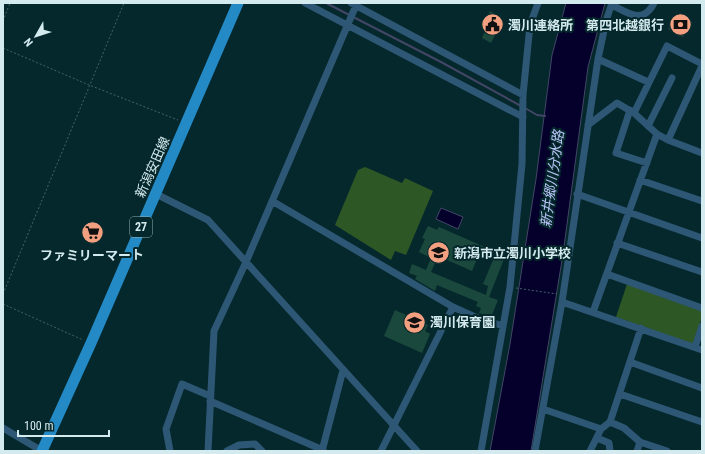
<svg xmlns="http://www.w3.org/2000/svg" width="705" height="454" font-family="'Roboto Condensed','Noto Sans JP',sans-serif">
<rect width="100%" height="100%" fill="#05282c"/>
<!-- green -->
<path fill="#2e5726" d="M365 167 402 183 405 178 433 191 406 255 395 251 391 260 335 225 358 170Z
M627 284 702 311V317L693 344 616 317Z"/>
<!-- water -->
<path fill="#04002b" stroke="#424666" d="M566 3H605L588 67 563 254 531 451H490L510 344 536 179 552 55Z
M441 208 463 217 458 229 436 219Z"/>
<g fill="none" stroke-linecap="round" stroke-linejoin="round">
<!-- stream -->
<path stroke="#424666" stroke-width="2" d="M326 3 441 62 521 106
M525 108 537 115 545 116"/>
</g>
<!-- building -->
<path fill="#1b483d" fill-rule="evenodd" d="M490 11 499 16 497 21 501 23 491 43 482 38 486 29 482 27Z
M683 16 692 22 683 37 668 29 675 17 680 20Z
M92 221 101 225 93 242 84 237Z
M428 226 437 230 439 227 487 248 485 251 504 259 489 297 498 300 491 317 479 313 481 308 476 306 478 302 437 285 435 291 415 279 417 276 409 273 412 264 426 270 431 258 419 252 425 239 422 238ZM479 254 493 260 483 284 488 286 486 295 431 272 438 256 472 271Z
M395 310 428 325 425 331 430 334 422 353 384 336Z"/>
<g fill="none" stroke-linecap="round" stroke-linejoin="round">
<!-- path -->
<path stroke="#446367" stroke-width="1" stroke-dasharray="2 2" stroke-linecap="butt" d="M3 21 10 3
M3 48 89 85 178 120
M516 288 557 294
M3 294 124 3
M3 304 83 340"/>
<!-- street -->
<path stroke="#2d5774" stroke-width="7" d="M305 3 523 117
M351 3 523 95
M612 5C628 13 643 25 654 3
M598 59 648 82
M630 110 616 153 647 163
M634 113 667 46 702 64
M588 125 617 103 634 113 657 134 668 140 702 153
M648 126 672 78
M668 140 702 66
M640 180 702 201
M156 194 208 220 417 451
M577 194 702 238
M272 201 453 307 475 317 503 326
M617 243 702 272
M607 274 702 308
M562 302 702 350
M593 312 657 134
M695 347 702 326
M630 362 702 388
M620 394 702 422
M210 401 323 450
M543 409 601 429
M610 422 624 428 640 442 667 451
M3 428 42 451
M597 438 609 443 610 451
M170 451 166 429 182 384 210 396
M208 451 214 331 246 262 357 3
M227 451 239 445 255 444 262 451
M322 451 343 370
M381 451 453 307
M481 451 510 287 522 164 523 95 530 25 538 3
M535 451 562 302 598 59 606 21 612 3
M590 451 601 429 610 422 641 328
M637 451 640 442"/>
<!-- primary -->
<path stroke="#248ac6" stroke-width="11" d="M42 451 91 343 238 3"/>
</g>
<!-- icons -->
<defs>
<symbol id="civic-disc" viewBox="-11 -11 22 22"><circle r="9.5" fill="#f3a081" stroke="#05282c"/><path d="M-.6-6.5H3V-4.5H.6V-3L4-1V1h2V6H-6V1h2V-1L-.6-3ZM-1.2 2.5V6h2.4V2.5Z" fill="#111"/></symbol>
<symbol id="bank-disc" viewBox="-11 -11 22 22"><circle r="9.5" fill="#f3a081" stroke="#05282c"/><path d="M-6-4H6V4H-6ZM0-2.3a2.3 2.3 0 1 0 0 4.6a2.3 2.3 0 1 0 0-4.6Z" fill="#111"/></symbol>
<symbol id="supermarket-disc" viewBox="-11 -11 22 22"><circle r="9.5" fill="#f3a081" stroke="#05282c"/><path d="M-6-5.5h2.5l.6 2H6L4.5 2H-2.5L-4.4-4H-6ZM-1.5 3.2a1.3 1.3 0 1 0 .1 0ZM3 3.2a1.3 1.3 0 1 0 .1 0Z" fill="#111"/></symbol>
<symbol id="school-disc" viewBox="-11 -11 22 22"><circle r="9.5" fill="#f3a081" stroke="#05282c"/><path d="M0-5L7-2L0 1L-7-2ZM-4 1L0 2.5L4 1V4Q0 6-4 4Z" fill="#111"/></symbol>
</defs>
<g fill-rule="evenodd">
<use href="#civic-disc" x="480" y="12" width="25" height="25"/>
<use href="#bank-disc" x="668" y="12" width="25" height="25"/>
<use href="#supermarket-disc" x="80" y="220" width="25" height="25"/>
<use href="#school-disc" x="426" y="240" width="25" height="25"/>
<use href="#school-disc" x="402" y="310" width="25" height="25"/>
</g>
<g text-anchor="middle" stroke-width="4" stroke-linejoin="round" paint-order="stroke">
<!-- shield labels -->
<rect fill="#05282c" stroke="#95b0b4" stroke-width="1" x="130" y="217" width="22" height="20" rx="3"/>
<g font-size="12" font-weight="bold" fill="#d3eaee">
<text x="141" y="231">27</text>
</g>
<!-- poi labels -->
<g font-size="13" font-weight="bold" fill="#d3eaee" stroke="#05282c" text-anchor="start">
<text x="508" y="30">濁川連絡所</text>
<text x="664" y="30" text-anchor="end">第四北越銀行</text>
<text x="454" y="258">新潟市立濁川小学校</text>
<text x="92" y="260" text-anchor="middle">ファミリーマート</text>
<text x="430" y="327">濁川保育園</text>
</g>
<!-- street labels -->
<g font-size="13" fill="#d3eaee" stroke="#05282c">
<text transform="translate(152 167) rotate(-66)" y="5">新潟安田線</text>
</g>
<!-- water labels -->
<g font-size="14" font-style="italic" fill="#b9c5f7" stroke="#05282c">
<text transform="translate(552 179) rotate(-82)" y="5">新井郷川分水路</text>
</g>
</g>
<!-- border -->
<rect width="705" height="454" fill="none" stroke="#d3eaee" stroke-width="8"/>
<!-- north arrow -->
<g transform="translate(36 36) rotate(231)" stroke="#05282c" stroke-width="3" paint-order="stroke">
<path d="M0-3L7 15L0 10L-7 15Z" fill="#d3eaee"/>
<text y="-6" font-size="11" font-weight="bold" text-anchor="middle" fill="#d3eaee">N</text>
</g>
<!-- scale -->
<path d="M18 430v6h91v-6" fill="none" stroke="#d3eaee" stroke-width="2"/>
<text x="24" y="430" font-size="12" fill="#d3eaee" stroke="#05282c" stroke-width="3" paint-order="stroke">100 m</text>
</svg>
